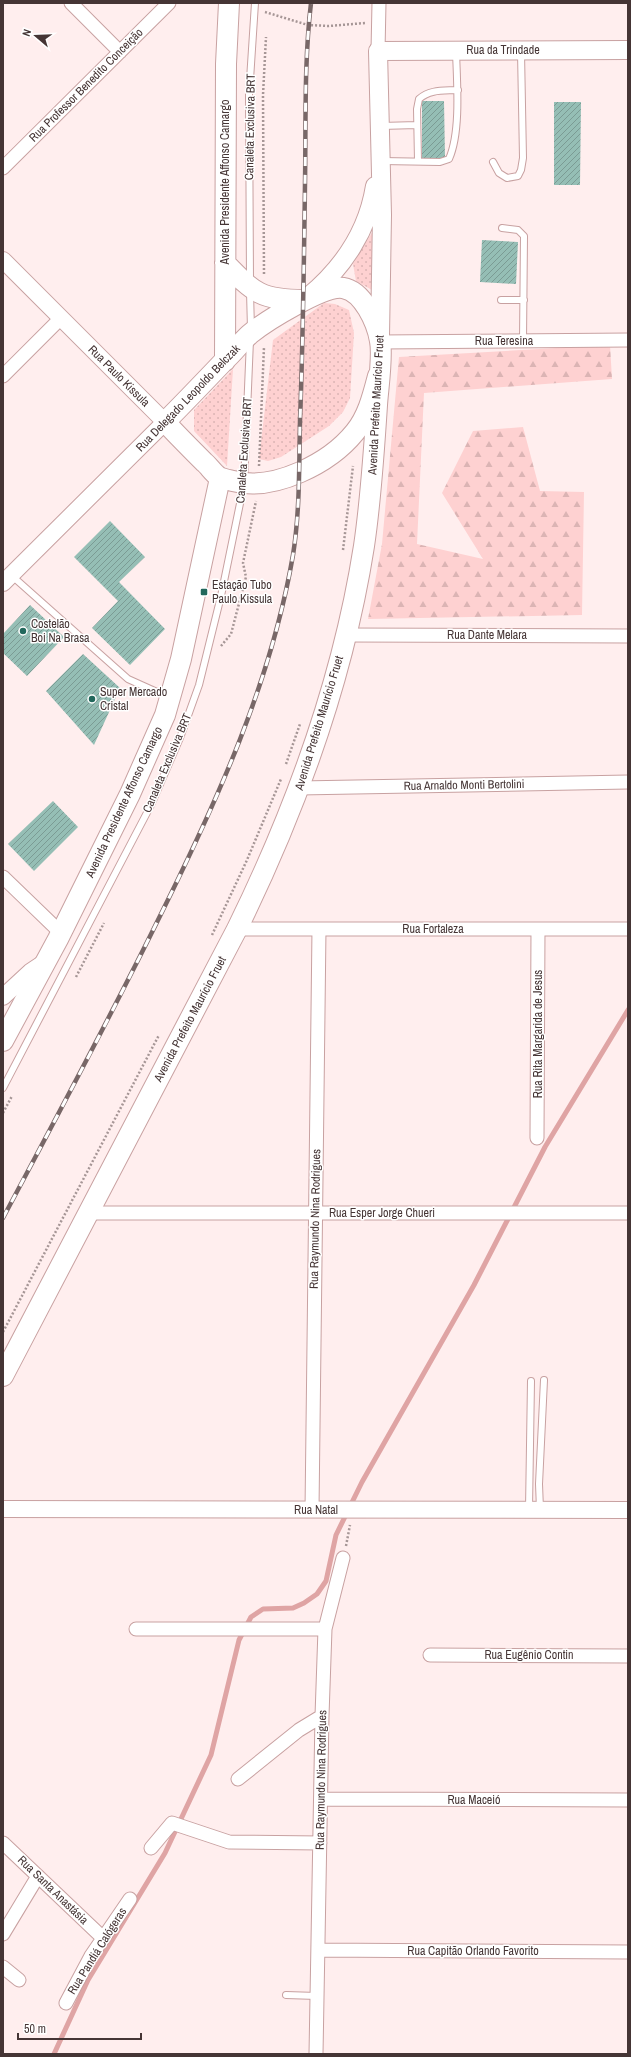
<svg xmlns="http://www.w3.org/2000/svg" width="631" height="2057" font-family="'Archivo Narrow',sans-serif">
<defs>
<pattern id="grass-dots" width="8" height="8" patternUnits="userSpaceOnUse"><rect width="8" height="8" fill="#fed1d1"/><path d="M2 2h.1M6 6h.1" fill="none" stroke="#dbb4b4" stroke-width="1.8" stroke-linecap="round"/></pattern>
<pattern id="forest-firs" width="22" height="20" patternUnits="userSpaceOnUse"><rect width="22" height="20" fill="#fed1d1"/><path d="M5 1l3.5 6h-7zM16 11l3.5 6h-7z" fill="#dbb4b4"/></pattern>
<pattern id="building-hatch" width="6" height="6" patternUnits="userSpaceOnUse"><rect width="6" height="6" fill="#95beb5"/><path d="M-1 1l2-2M0 6l6-6M5 7l2-2" fill="none" stroke="#7b9b94"/></pattern>
</defs>
<rect width="100%" height="100%" fill="#fee"/>
<!-- grass -->
<path fill="url(#grass-dots)" d="M376 226 372 290 356 281 353 264Z
M324 303 335 304 349 310 354 333 350 398 343 412 329 426 281 457 268 461 259 459 273 340Z
M233 369 227 466 194 431V410Z"/>
<!-- forest -->
<path fill="url(#forest-firs)" d="M610 345 612 379 424 393 417 544 483 559 442 493 473 431 523 427 540 491 584 492 582 615 368 619 382 544 399 357Z"/>
<g fill="none" stroke-linecap="round" stroke-linejoin="round">
<!-- stream -->
<path stroke="#dfa4a4" stroke-width="5" d="M54 2054 88 1980 165 1853 211 1755 239 1640 251 1617 263 1609 293 1608 304 1603 317 1594 326 1581 336 1535 362 1482 474 1285 545 1147 628 1010"/>
</g>
<!-- building -->
<path fill="url(#building-hatch)" d="M422 101H444L445 158 422 159Z
M554 102H581L580 185H554Z
M482 240 518 242 516 284 480 282Z
M110 521 145 557 119 582 165 629 130 665 92 628 118 601 74 557Z
M30 605 64 637 27 676 3 653V634Z
M83 654 120 688 94 745 46 691Z
M53 801 78 827 34 871 8 844Z"/>
<g fill="none" stroke-linecap="round" stroke-linejoin="round">
<defs>
<path id="service" d="M381 126 417 125
M382 161 440 162 449 159C461 132 457 82 456 52
M418 161 417 109 419 99C430 89 444 91 458 90
M493 162 499 173 507 178 518 176 521 170 523 158 521 52
M502 228 518 230 524 236 523 341
M250 281 249 95 255 3
M250 292 251 329
M501 300H524
M11 575 128 679 168 697
M3 1088 151 805 180 738 199 685 221 596 244 484 250 340
M529 1509 531 1381
M540 1509 539 1484 544 1380
M286 1995 317 1996"/>
<path id="minor" d="M71 3 120 52
M378 51 379 3
M3 168 169 3
M380 342 628 340
M3 376 61 318
M346 635 628 636
M299 788 628 782
M3 877 61 933
M237 929H628
M537 1138 538 929
M88 1213H628
M312 1510 319 929
M136 1629H325
M430 1655 628 1656
M238 1779 299 1730 322 1716
M321 1799 628 1800
M3 1843 103 1938
M151 1848 172 1823 229 1842 320 1843
M3 1934 38 1876
M318 1950 628 1952
M3 1967 19 1980
M66 2003 91 1956 130 1899
M316 2054 322 1716 325 1629 343 1558"/>
<path id="tertiary" d="M3 260 165 422 3 583
M3 997 30 972 45 962
M3 1509 628 1510"/>
<path id="secondary" d="M308 297C343 268 368 230 375 186
M380 336 382 215 378 51 628 50"/>
<path id="primary" d="M225 263C254 293 261 300 304 300
M225 361 226 64 229 3
M3 1041 58 939 130 794 165 715 181 659 220 478
M3 1376 237 929C297 807 343 680 364 546 371 499 374 452 377 405 378 389 383 356 380 341 377 323 363 291 343 288 324 285 266 321 250 334 241 342 234 352 225 360 205 381 185 402 165 422 178 436 191 449 204 462 209 466 213 473 219 477 223 479 229 480 233 481 274 492 330 463 355 432 368 416 373 395 378 376"/>
</defs>
<!-- service casing -->
<use href="#service" stroke="#c8a1a1" stroke-width="8"/>
<!-- minor casing -->
<use href="#minor" stroke="#c8a1a1" stroke-width="15"/>
<!-- tertiary casing -->
<use href="#tertiary" stroke="#c8a1a1" stroke-width="18"/>
<!-- secondary casing -->
<use href="#secondary" stroke="#c8a1a1" stroke-width="20"/>
<!-- primary casing -->
<use href="#primary" stroke="#c8a1a1" stroke-width="22"/>
<!-- path -->
<path stroke="#a69696" stroke-width="2.5" stroke-dasharray="2 2" stroke-linecap="butt" d="M265 12 308 25 329 26 365 23
M264 274 263 95 266 37
M259 466 264 347
M343 550 353 466
M221 646 231 634 246 577 243 563 256 501
M286 764 300 724
M212 935 247 860 281 779
M76 977 104 923
M3 1113 12 1096
M3 1332 159 1035
M346 1546 350 1525"/>
<!-- service -->
<use href="#service" stroke="#fff" stroke-width="6"/>
<!-- minor -->
<use href="#minor" stroke="#fff" stroke-width="13"/>
<!-- tertiary -->
<use href="#tertiary" stroke="#fff" stroke-width="16"/>
<!-- secondary -->
<use href="#secondary" stroke="#fff" stroke-width="18"/>
<!-- primary -->
<use href="#primary" stroke="#fff" stroke-width="20"/>
<defs>
<path id="rail" d="M3 1218C56 1118 110 1018 160 916 217 801 271 683 293 555 300 511 299 465 300 421 303 341 304 262 305 183 306 123 304 62 311 3"/>
</defs>
<!-- rail casing -->
<use href="#rail" stroke="#786767" stroke-width="4.5"/>
<!-- rail -->
<use href="#rail" stroke="#fff" stroke-width="3" stroke-dasharray="9" stroke-linecap="butt"/>
</g>
<!-- markers -->
<g fill="#22685c" stroke="#fff" stroke-width="1.5">
<rect x="200" y="588" width="8" height="8" rx="2"/>
<circle cx="23" cy="631" r="4"/>
<circle cx="92" cy="699" r="4"/>
</g>
<g text-anchor="middle" stroke-width="3" stroke-linejoin="round" paint-order="stroke">
<!-- street labels -->
<g font-size="12" fill="#453535" stroke="#fff">
<text x="503" y="54">Rua da Trindade</text>
<text transform="translate(86 85) rotate(-45)" y="4">Rua Professor Benedito Conceição</text>
<text transform="translate(250 127) rotate(-89)" y="4">Canaleta Exclusiva BRT</text>
<text transform="translate(225 182) rotate(-90)" y="4">Avenida Presidente Affonso Camargo</text>
<text x="504" y="345">Rua Teresina</text>
<text transform="translate(119 376) rotate(45)" y="4">Rua Paulo Kissula</text>
<text transform="translate(188 398) rotate(-46)" y="4">Rua Delegado Leopoldo Belczak</text>
<text transform="translate(376 405) rotate(-87)" y="4">Avenida Prefeito Maurício Fruet</text>
<text transform="translate(244 450) rotate(-86)" y="4">Canaleta Exclusiva BRT</text>
<text x="487" y="639">Rua Dante Melara</text>
<text transform="translate(319 723) rotate(-73)" y="4">Avenida Prefeito Maurício Fruet</text>
<text transform="translate(167 763) rotate(-67)" y="4">Canaleta Exclusiva BRT</text>
<text transform="translate(464 785) rotate(-1)" y="4">Rua Arnaldo Monti Bertolini</text>
<text transform="translate(124 802) rotate(-65)" y="4">Avenida Presidente Affonso Camargo</text>
<text x="433" y="933">Rua Fortaleza</text>
<text transform="translate(190 1019) rotate(-62)" y="4">Avenida Prefeito Maurício Fruet</text>
<text transform="translate(538 1034) rotate(-90)" y="4">Rua Rita Margarida de Jesus</text>
<text x="382" y="1217">Rua Esper Jorge Chueri</text>
<text transform="translate(315 1219) rotate(-89)" y="4">Rua Raymundo Nina Rodrigues</text>
<text x="316" y="1514">Rua Natal</text>
<text x="529" y="1659">Rua Eugênio Contin</text>
<text transform="translate(321 1780) rotate(-89)" y="4">Rua Raymundo Nina Rodrigues</text>
<text x="474" y="1804">Rua Maceió</text>
<text transform="translate(53 1890) rotate(44)" y="4">Rua Santa Anastásia</text>
<text transform="translate(97 1951) rotate(-58)" y="4">Rua Pandiá Calógeras</text>
<text x="473" y="1955">Rua Capitão Orlando Favorito</text>
</g>
<!-- poi labels -->
<g font-size="12" fill="#453535" stroke="#fff" text-anchor="start">
<text x="212" y="589">Estação Tubo<tspan x="212" dy="14">Paulo Kissula</tspan></text>
<text x="31" y="628">Costelão<tspan x="31" dy="14">Boi Na Brasa</tspan></text>
<text x="100" y="696">Super Mercado<tspan x="100" dy="14">Cristal</tspan></text>
</g>
</g>
<!-- border -->
<rect width="631" height="2057" fill="none" stroke="#453535" stroke-width="8"/>
<!-- north arrow -->
<g transform="translate(36 36) rotate(289)" stroke="#ffffff" stroke-width="3" paint-order="stroke">
<path d="M0-3L7 15L0 10L-7 15Z" fill="#453535"/>
<text y="-6" font-size="11" font-weight="bold" text-anchor="middle" fill="#453535">N</text>
</g>
<!-- scale -->
<path d="M18 2033v6h123v-6" fill="none" stroke="#453535" stroke-width="2"/>
<text x="24" y="2033" font-size="12" fill="#453535" stroke="#ffffff" stroke-width="3" paint-order="stroke">50 m</text>
</svg>
